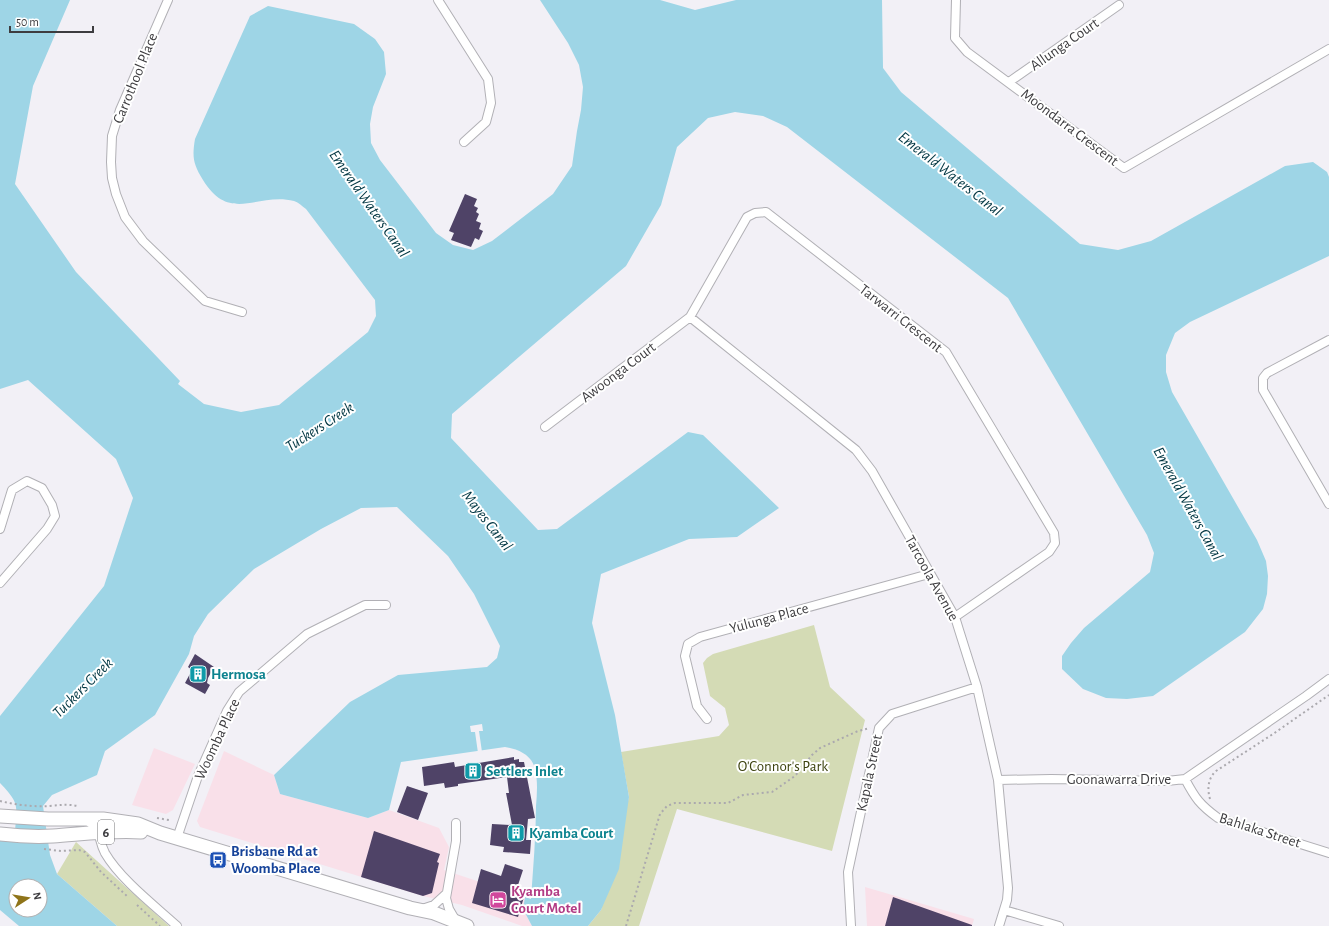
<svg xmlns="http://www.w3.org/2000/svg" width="1329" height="926" font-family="'Alegreya Sans',sans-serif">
<rect width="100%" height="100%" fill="#f2f0f6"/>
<!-- commercial -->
<path fill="#f9e0e9" d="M154 748 195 764 173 810 166 814 132 805Z
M224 751 274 775 280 794 368 818 389 810 439 828 449 847 444 870 525 897 523 909 532 926H522L462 905 423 896 200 827 197 821Z
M865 887 974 919 972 926H867Z"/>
<!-- green -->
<path fill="#d4dbb5" d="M814 625 830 687 865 720 832 851 677 809 639 926H588L601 910 629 797 621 752 719 736 729 725 725 708 710 696 703 663 707 658 713 654Z
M76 842 169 926H117L57 874Z"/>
<!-- water -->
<path fill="#9ed5e6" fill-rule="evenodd" d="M0 0H70L33 86 15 184 76 272 180 381 178 384 204 404 241 412 279 405 368 332 376 316 375 300 306 209C302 206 298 202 294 201 257 192 230 224 203 180 193 164 192 157 195 139L250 16 268 6 354 24 375 39 384 52 386 74 373 107 370 124 371 143 380 160 436 233 453 245 473 250 492 241 553 194 572 166 577 131 581 110 583 87 579 65 568 43 540 0H660L695 10 736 0H882L883 68 901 92 1080 244 1118 250 1151 241 1285 166 1313 162 1327 172 1329 177V256L1190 322 1175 333 1166 355V372L1172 392 1257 540 1266 561 1268 576 1267 594 1263 609 1245 632 1153 696 1127 699 1106 698 1083 689 1062 669V656L1071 643 1084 628 1150 572 1154 553 1147 535 1008 298 787 127 763 116 735 112 708 118 677 147 661 205 626 266 452 414 451 438 538 530 557 529 688 432 703 435 779 508 737 537 689 539 601 574 592 623 615 715 629 797 619 869 601 910 588 926H532L523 909 525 897 531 899C533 868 536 837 536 806 537 794 538 781 535 769 532 755 518 749 505 747L401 762 389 810 368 818 280 794 274 775 350 702 398 675 487 667 497 658 500 646 474 594 448 556 397 507 361 508 321 529 254 569 208 614 194 636 189 654 155 715 105 751 97 775 52 795 43 806 50 855 57 874 117 926H19L0 910V837L15 832C17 805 20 804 0 783V716L104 586 133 498 116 459 28 380 0 389ZM16 886H40V910H16Z"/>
<!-- pier -->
<path fill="#f2f0f6" d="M482 724 483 731H479L482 752 478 753 475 732H471L470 726Z"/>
<!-- building -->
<path fill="#4f4367" d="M465 194 477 199 474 206 478 208 476 212 479 214 476 221 481 223 479 229 483 231 479 240 475 238 471 247 451 240 454 233 449 231Z
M195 654 214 667 208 678 207 683 210 685 205 694 185 683 192 670 188 667Z
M514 757V760L519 759V762H524L535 818 528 819 526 840H531L530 854 503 852 504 847 490 845 492 824 512 825 506 793H509L507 777 458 784V786L445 788 444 783 424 786 422 767 454 762 455 767Z
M407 786 428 793 418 820 397 812Z
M374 831 440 854 437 862 439 863 432 893 423 896 361 877Z
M505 864 523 870 515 894 524 897 518 917 472 903 481 869 501 876Z
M893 897 972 925V926H885Z"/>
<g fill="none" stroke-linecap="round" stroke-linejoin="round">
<defs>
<path id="street" d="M168 0 120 110 112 136 111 162 112 178 116 194 125 217 143 241 205 301 242 312
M438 0 488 79 491 103 486 122 464 142
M956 0 955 38 967 52 1124 168 1329 49
M1009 82 1119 5
M690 317 856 450 872 471 955 617 959 630 977 687 998 780 1008 888 1007 900 999 926
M1329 340 1267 373 1263 378V390L1329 504
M545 427 690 317 747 217 755 213 766 212 946 352 1054 533 1055 543 1049 552 955 617
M0 529 12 490 27 481 42 488 52 505 55 516 47 529 0 583
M707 719 697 706 685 656 688 644 700 637 929 574
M1185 779C1195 798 1200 805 1218 818L1329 853
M998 780 1051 779 1167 781 1185 779 1306 696 1329 679
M86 820C103 831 97 838 105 853 120 879 155 906 177 926
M177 838 198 776 227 711 239 692 307 634 365 605H386
M422 909 434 905 446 894
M1004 910 1059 926
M456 921 449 909 446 898 456 841V823
M851 926 848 872 879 728 892 714 977 687"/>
<path id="primary" d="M0 816 48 819H103L138 824 160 833 410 908 434 913 467 926
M0 834C17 836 36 837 53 836 82 834 111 830 141 832"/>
</defs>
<!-- street casing -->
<use href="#street" stroke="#b1b0b5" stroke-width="10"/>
<!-- primary casing -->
<use href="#primary" stroke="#b1b0b5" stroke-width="15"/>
<!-- path -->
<path stroke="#aba9ae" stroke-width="2" stroke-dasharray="2 3" stroke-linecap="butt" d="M1210 799C1207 789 1208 778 1216 771L1273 734 1329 695
M0 801C16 805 34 807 50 806 60 805 68 804 78 806
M157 818 169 820
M44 849 61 851 79 850 85 852 101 872 128 897
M137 905 160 926
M626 926 660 814 667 806 675 803H728L743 795 772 792 795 776 812 755 820 748 858 731 870 728"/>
<!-- street -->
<use href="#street" stroke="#fff" stroke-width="8"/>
<!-- primary -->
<use href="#primary" stroke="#fff" stroke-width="13"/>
</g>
<!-- icons -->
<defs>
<symbol id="building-square" viewBox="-11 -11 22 22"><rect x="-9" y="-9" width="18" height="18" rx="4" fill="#0f9aa8" stroke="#fff"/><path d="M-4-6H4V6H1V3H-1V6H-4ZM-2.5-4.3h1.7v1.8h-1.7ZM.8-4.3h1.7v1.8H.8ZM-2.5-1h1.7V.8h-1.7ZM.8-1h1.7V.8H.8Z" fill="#fff"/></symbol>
<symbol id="bus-square" viewBox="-11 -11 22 22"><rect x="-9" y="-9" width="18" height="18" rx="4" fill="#1a4fb4" stroke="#fff"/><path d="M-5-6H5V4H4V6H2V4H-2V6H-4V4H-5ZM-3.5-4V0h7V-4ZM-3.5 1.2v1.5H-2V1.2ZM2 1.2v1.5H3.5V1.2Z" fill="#fff"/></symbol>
<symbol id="hotel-square" viewBox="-11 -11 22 22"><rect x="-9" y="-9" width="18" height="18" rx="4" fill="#d1479c" stroke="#fff"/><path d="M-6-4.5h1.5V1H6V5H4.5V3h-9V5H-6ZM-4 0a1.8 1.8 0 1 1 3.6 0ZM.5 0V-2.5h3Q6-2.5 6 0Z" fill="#fff"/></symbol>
</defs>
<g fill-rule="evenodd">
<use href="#building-square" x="188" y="664" width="20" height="20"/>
<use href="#building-square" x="463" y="761" width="20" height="20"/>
<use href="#building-square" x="506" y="823" width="20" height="20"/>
<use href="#bus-square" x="208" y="850" width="20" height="20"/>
<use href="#hotel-square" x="488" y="890" width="20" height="20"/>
</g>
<g text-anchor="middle" stroke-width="4" stroke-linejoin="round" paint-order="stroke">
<!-- shield labels -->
<rect fill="#fff" stroke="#777679" stroke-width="1" x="98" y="820" width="16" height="24" rx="3"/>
<g font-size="14" font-weight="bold" fill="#3d3c3f">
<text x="106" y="837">6</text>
</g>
<!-- street labels -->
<g font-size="15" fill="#3d3c3f" stroke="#fff">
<text transform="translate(1064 44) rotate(-35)" y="5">Allunga Court</text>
<text transform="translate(135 78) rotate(-68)" y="5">Carrothool Place</text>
<text transform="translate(1070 127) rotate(37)" y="5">Moondarra Crescent</text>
<text transform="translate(901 318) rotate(38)" y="5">Tarwarri Crescent</text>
<text transform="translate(618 372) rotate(-37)" y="5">Awoonga Court</text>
<text transform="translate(932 578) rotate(61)" y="5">Tarcoola Avenue</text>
<text transform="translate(769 618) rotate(-15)" y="5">Yulunga Place</text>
<text transform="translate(217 739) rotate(-65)" y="5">Woomba Place</text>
<text transform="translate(869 773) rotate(-78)" y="5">Kapala Street</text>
<text x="1119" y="784">Goonawarra Drive</text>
<text transform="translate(1260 830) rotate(18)" y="5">Bahlaka Street</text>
</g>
<!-- culture labels -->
<g font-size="15" font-weight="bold" fill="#0d838f" stroke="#fff" text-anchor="start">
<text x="211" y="679">Hermosa</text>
<text x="486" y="776">Settlers Inlet</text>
<text x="529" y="838">Kyamba Court</text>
</g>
<!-- park labels -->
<g font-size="15" fill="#3b410d" stroke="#fff">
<text x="783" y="771">O'Connor's Park</text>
</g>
<!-- transit labels -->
<g font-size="15" font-weight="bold" fill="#164399" stroke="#fff" text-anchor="start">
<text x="231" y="856">Brisbane Rd at<tspan x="231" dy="17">Woomba Place</tspan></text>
</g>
<!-- hotel labels -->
<g font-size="15" font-weight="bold" fill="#b23c85" stroke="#fff" text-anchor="start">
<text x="511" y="896">Kyamba<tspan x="511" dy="17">Court Motel</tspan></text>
</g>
<!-- water labels -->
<g font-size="16" font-style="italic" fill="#013642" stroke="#fff">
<text transform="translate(951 173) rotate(38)" y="6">Emerald Waters Canal</text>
<text transform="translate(370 203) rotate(55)" y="6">Emerald Waters Canal</text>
<text transform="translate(319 426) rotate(-33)" y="6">Tuckers Creek</text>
<text transform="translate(1189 503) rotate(61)" y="6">Emerald Waters Canal</text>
<text transform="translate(488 520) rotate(52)" y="6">Mayes Canal</text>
<text transform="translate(82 687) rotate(-45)" y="6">Tuckers Creek</text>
</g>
</g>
<!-- north arrow -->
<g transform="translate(28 898) rotate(78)"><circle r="19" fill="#ffffff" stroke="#b1b1b2"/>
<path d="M0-3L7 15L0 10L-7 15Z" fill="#8f7419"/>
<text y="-6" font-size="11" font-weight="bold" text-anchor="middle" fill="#3d3c3f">N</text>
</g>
<!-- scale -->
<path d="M10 26v6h83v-6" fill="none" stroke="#3d3c3f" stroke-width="2"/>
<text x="16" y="26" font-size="12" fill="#3d3c3f" stroke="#ffffff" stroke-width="3" paint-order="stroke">50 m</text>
</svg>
